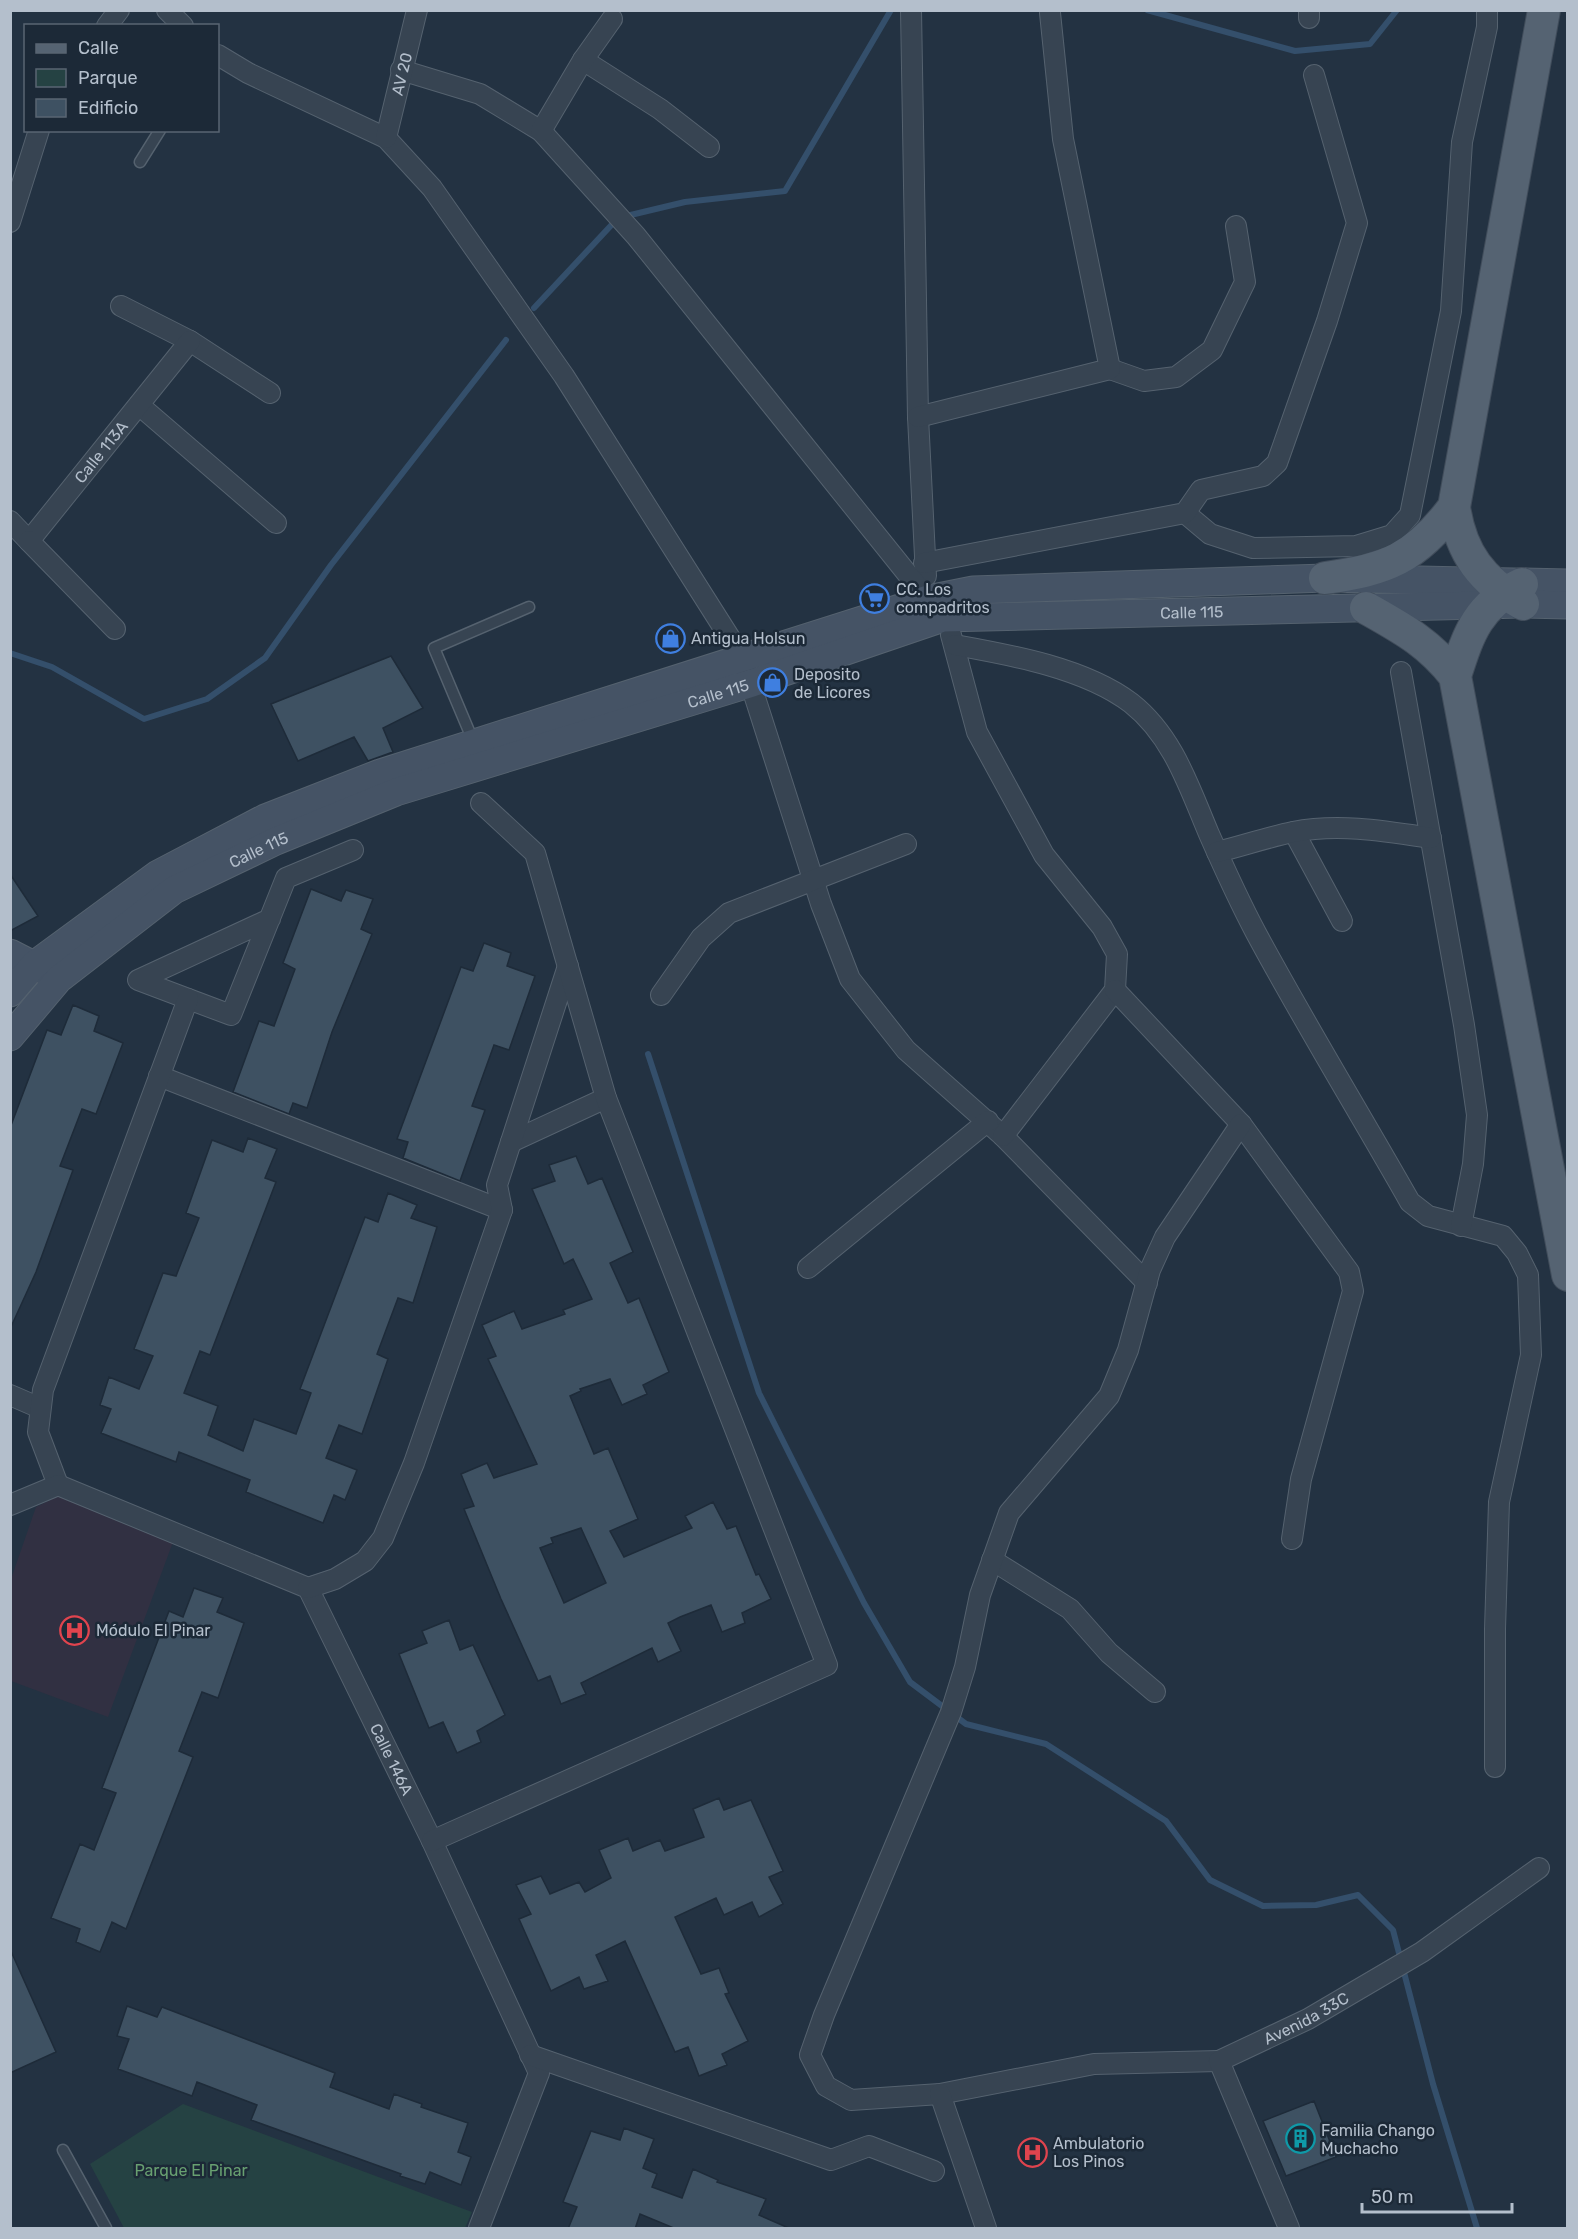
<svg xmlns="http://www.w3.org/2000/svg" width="1578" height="2239" font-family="Rubik,sans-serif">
<rect width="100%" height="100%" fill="#233242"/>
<!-- medical -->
<path fill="#313042" d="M58 1496 173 1542 108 1717 11 1681V1579L36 1507Z"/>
<!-- green -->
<path fill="#254243" d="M183 2104 472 2212 465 2228H124L90 2164Z"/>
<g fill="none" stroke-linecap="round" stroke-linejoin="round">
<!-- stream -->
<path stroke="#344f6b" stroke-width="6" d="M1147 10 1295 51 1370 44 1397 10
M534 308 618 218 685 202 785 191 891 10
M10 653 52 667 144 719 207 699 265 658 331 565 506 340
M648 1054 759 1393 864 1603 910 1682 966 1724 1046 1744 1166 1821 1210 1880 1263 1906 1316 1905 1358 1895 1393 1930 1433 2084 1477 2228"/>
</g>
<!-- building -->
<path fill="#3e5162" stroke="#1e2b39" stroke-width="1.5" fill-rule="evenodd" d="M391 656 423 708 383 728 393 752 368 761 354 737 298 761 271 704Z
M10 874 38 916 10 931Z
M311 889 341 901 346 890 373 899 361 929 372 934 332 1032 307 1108 293 1103 289 1114 233 1092 259 1021 274 1026 295 969 283 963Z
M484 943 511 953 507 966 535 976 509 1050 494 1045 472 1106 485 1110 460 1181 403 1158 408 1142 397 1139 461 967 473 971Z
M73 1005 99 1016 94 1031 123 1043 96 1114 82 1109 60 1166 73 1170 36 1272 10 1329V1128L47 1030 61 1035Z
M248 1138 277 1149 265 1178 276 1182 210 1355 200 1351 184 1393 218 1406 208 1435 243 1451 254 1419 296 1434 311 1393 300 1389 365 1217 378 1222 388 1193 417 1205 411 1218 437 1227 413 1303 398 1298 377 1354 388 1359 362 1434 339 1425 326 1458 357 1470 345 1500 334 1495 323 1523 246 1492 250 1480 179 1452 176 1462 101 1433 111 1409 100 1405 109 1377 139 1389 153 1356 134 1349 163 1273 176 1276 199 1218 186 1213 212 1140 243 1152Z
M576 1156 588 1184 602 1178 633 1252 610 1263 628 1303 639 1298 669 1372 643 1385 647 1394 622 1405 610 1379 580 1389 581 1391 570 1396 594 1454 608 1448 638 1519 610 1531 624 1557 692 1528 685 1516 713 1502 727 1529 736 1526 756 1575 759 1574 771 1599 742 1613 745 1623 722 1632 711 1605 680 1617 668 1623 681 1651 658 1662 652 1648 581 1683 586 1694 561 1704 550 1676 538 1681 501 1599 464 1509 474 1506 461 1474 487 1463 494 1478 537 1464 488 1359 496 1356 482 1325 514 1311 522 1329 565 1314 563 1310 592 1299 573 1259 564 1264 532 1189 555 1181 549 1165ZM581 1528 606 1583 564 1603 540 1548 553 1543 551 1538Z
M194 1588 223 1598 217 1612 244 1623 218 1698 202 1692 179 1751 193 1757 126 1929 112 1922 100 1952 76 1942 80 1929 51 1918 80 1844 94 1850 116 1793 102 1788 169 1611 183 1617Z
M449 1620 460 1650 473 1645 505 1715 477 1731 481 1742 457 1753 443 1722 429 1728 399 1654 427 1643 422 1631Z
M719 1798 724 1810 751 1800 783 1871 769 1877 783 1904 759 1917 752 1902 724 1915 716 1898 675 1917 701 1974 719 1968 729 1993 725 1994 748 2041 722 2054 727 2065 699 2076 688 2047 675 2052 625 1941 596 1955 608 1981 584 1989 579 1977 551 1991 519 1919 531 1914 516 1885 541 1876 550 1894 579 1882 585 1892 611 1878 599 1850 628 1838 633 1851 660 1840 665 1851 704 1837 693 1809Z
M10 1949 56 2052 10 2073Z
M127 2006 157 2017 162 2007 335 2073 330 2087 389 2109 394 2094 422 2104 421 2107 468 2123 458 2152 471 2157 461 2185 430 2172 425 2184 400 2176 401 2174 251 2120 257 2105 197 2082 192 2096 118 2069 129 2039 117 2036Z
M1314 2101 1336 2157 1286 2176 1263 2121Z
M624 2128 654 2139 643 2168 657 2174 652 2187 682 2198 693 2169 718 2180 717 2182 766 2199 759 2215 791 2229H676L640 2214 635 2229H568L577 2207 563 2202 591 2131 620 2140Z"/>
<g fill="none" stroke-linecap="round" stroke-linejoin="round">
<defs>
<path id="lane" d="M140 162 160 130
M474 743 434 648 529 607
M63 2150 106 2228"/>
<g id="street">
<path d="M167 10 183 26"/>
<path d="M911 10 918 417 926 576"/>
<path d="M1309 10V18"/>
<path d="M107 26 119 10"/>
<path d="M218 55 248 73 386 138 432 188 564 376 742 657 821 904 850 979 906 1050 1003 1136 1147 1283"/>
<path d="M583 60 660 109 709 147"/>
<path d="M401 70 480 94 541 131 636 236 934 607"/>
<path d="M541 131 583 60 612 19"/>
<path id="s1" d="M386 138 417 10"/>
<path d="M10 222 39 130"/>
<path d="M121 306 190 341 270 393"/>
<path d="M1110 369 1144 381 1176 377 1212 350 1245 282 1236 226"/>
<path d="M139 405 276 523"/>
<path d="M918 417 1110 369 1063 139 1050 13"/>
<path d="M1185 513 1210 534 1253 548 1356 546 1392 535 1410 515 1451 311 1462 142 1487 27V10"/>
<path id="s2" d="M10 521 29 541 190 341"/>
<path d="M29 541 115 629"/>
<path d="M924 563 1185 513 1201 490 1263 476 1277 463 1327 321 1357 223 1314 75"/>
<path d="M951 635 977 732 1044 855 1102 927 1117 954 1115 990 1003 1136"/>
<path d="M955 645C1011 655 1085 668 1131 703 1173 736 1189 787 1209 834 1224 868 1239 901 1256 933 1305 1024 1359 1112 1410 1202L1428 1216 1503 1236 1517 1253 1528 1275 1531 1355 1499 1502 1495 1629V1767"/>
<path d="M1401 672 1464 1025 1477 1115 1473 1164 1461 1226"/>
<path d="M1294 832 1342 921"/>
<path d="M1217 852C1242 846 1268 837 1293 832 1339 823 1385 831 1431 838"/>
<path d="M270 919 138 980 231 1015 286 878 353 850"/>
<path d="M1115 990 1241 1124 1349 1272 1353 1291 1301 1479 1292 1539"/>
<path d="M661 995 701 938 729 913 906 844"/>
<path d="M159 1076 502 1210"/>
<path d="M511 1142 606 1098"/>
<path d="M808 1268 988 1121"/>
<path d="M10 1395 40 1408"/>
<path d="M58 1485 38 1432 43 1390 188 999"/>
<path id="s3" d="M10 1505 58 1485 308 1588 432 1841 539 2073 479 2228"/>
<path d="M992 1560 1070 1609 1109 1653 1155 1692"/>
<path d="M308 1588 335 1579 365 1561 383 1538 414 1463 502 1210 497 1185 568 966"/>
<path d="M432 1841 827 1665 606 1098 535 853 481 803"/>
<path d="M530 2055 831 2160 869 2146 934 2171"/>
<path d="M1219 2061 1094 2064 940 2094 851 2100 826 2086 810 2055 824 2015 951 1712 965 1667 980 1595 1009 1513 1109 1396 1128 1350 1150 1270 1165 1237 1241 1124"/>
<path d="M940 2094 986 2228"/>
<path id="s4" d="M1289 2228 1219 2061 1308 2019 1422 1952 1539 1868"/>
</g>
<g id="secondary">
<path d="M10 953 49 973"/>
<path d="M10 993 34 965 158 874 265 818 380 773 928 599 973 590 1325 578 1568 583"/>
<path id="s5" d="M10 1037 59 979 174 890 276 841 396 792 752 683 943 618 1523 604 1568 605"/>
</g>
<path id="primary" d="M1325 578C1386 570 1416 558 1454 507
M1523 604C1482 581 1461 554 1454 507L1544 10
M1366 608C1403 629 1428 642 1455 676L1568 1275
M1455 676C1469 632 1478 605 1522 584"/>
</defs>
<!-- lane casing -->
<use href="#lane" stroke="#55626f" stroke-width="13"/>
<!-- street casing -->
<use href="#street" stroke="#55626f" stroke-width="22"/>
<!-- secondary casing -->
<use href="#secondary" stroke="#55626f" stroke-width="29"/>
<!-- primary casing -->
<use href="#primary" stroke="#414d5b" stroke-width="34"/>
<!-- lane -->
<use href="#lane" stroke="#374452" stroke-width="10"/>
<!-- street -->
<use href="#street" stroke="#374452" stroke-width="20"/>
<!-- secondary -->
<use href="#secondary" stroke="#455365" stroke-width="27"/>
<!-- primary -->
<use href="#primary" stroke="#556372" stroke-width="32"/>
</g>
<!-- icons -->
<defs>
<symbol id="supermarket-ring" viewBox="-11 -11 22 22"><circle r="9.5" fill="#1c2937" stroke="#3f7fe0" stroke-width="1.5"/><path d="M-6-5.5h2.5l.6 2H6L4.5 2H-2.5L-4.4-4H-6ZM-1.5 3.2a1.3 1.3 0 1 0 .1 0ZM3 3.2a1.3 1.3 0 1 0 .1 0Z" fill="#3f7fe0"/></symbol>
<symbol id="shop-ring" viewBox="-11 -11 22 22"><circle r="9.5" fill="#1c2937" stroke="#3f7fe0" stroke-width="1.5"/><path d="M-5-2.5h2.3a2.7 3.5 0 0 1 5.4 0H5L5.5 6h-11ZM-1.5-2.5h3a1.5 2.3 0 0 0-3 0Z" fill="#3f7fe0"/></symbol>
<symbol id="hospital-ring" viewBox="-11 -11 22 22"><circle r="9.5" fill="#1c2937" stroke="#e0444e" stroke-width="1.5"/><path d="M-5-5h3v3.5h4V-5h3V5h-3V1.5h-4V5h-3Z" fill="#e0444e"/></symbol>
<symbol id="building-ring" viewBox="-11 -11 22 22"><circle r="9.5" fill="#1c2937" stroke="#0f9aa8" stroke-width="1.5"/><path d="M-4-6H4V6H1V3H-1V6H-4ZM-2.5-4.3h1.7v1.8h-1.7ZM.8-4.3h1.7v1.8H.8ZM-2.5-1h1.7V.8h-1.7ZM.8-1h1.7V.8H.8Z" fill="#0f9aa8"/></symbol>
</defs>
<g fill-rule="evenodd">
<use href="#supermarket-ring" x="858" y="582" width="33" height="33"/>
<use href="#shop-ring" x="654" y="622" width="33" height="33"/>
<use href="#shop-ring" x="756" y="666" width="33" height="33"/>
<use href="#hospital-ring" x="58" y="1614" width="33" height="33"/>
<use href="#building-ring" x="1284" y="2122" width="33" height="33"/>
<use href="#hospital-ring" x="1016" y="2136" width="33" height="33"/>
</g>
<g text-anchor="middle" stroke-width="5" stroke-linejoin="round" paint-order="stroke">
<!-- street labels -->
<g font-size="16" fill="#b4bfcc" stroke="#1c2937">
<text dy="6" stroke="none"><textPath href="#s1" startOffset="66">AV 20</textPath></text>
<text dy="6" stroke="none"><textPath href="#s2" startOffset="142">Calle 113A</textPath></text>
<text dy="6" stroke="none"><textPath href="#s5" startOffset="1287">Calle 115</textPath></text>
<text dy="6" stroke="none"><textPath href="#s5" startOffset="801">Calle 115</textPath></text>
<text dy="6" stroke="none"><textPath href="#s5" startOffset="315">Calle 115</textPath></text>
<text dy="6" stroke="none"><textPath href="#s3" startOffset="513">Calle 146A</textPath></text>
<text dy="6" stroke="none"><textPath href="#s4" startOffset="278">Avenida 33C</textPath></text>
</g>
<!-- poi labels -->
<g font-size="16" fill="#b4bfcc" stroke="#1c2937" text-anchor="start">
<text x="896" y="595">CC. Los<tspan x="896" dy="18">compadritos</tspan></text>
<text x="691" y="644">Antigua Holsun</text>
<text x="794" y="680">Deposito<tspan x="794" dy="18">de Licores</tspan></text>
<text x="96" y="1636">Módulo El Pinar</text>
<text x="1321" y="2136">Familia Chango<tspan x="1321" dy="18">Muchacho</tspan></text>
<text x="1053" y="2149">Ambulatorio<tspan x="1053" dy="18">Los Pinos</tspan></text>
</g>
<!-- park labels -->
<g font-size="16" fill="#68a071" stroke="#1c2937">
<text x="191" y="2176">Parque El Pinar</text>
</g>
</g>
<!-- border -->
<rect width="1578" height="2239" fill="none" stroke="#b4bfcc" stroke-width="24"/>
<!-- legend -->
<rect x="24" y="24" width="195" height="108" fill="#1c2937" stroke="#596573" stroke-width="1.5"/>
<rect x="36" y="44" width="30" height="9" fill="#556372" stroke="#596573" stroke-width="1.5"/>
<text x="78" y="54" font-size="18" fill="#b4bfcc">Calle</text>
<rect x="36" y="69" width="30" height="18" fill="#254243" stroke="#596573" stroke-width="1.5"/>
<text x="78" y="84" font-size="18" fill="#b4bfcc">Parque</text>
<rect x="36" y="99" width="30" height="18" fill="#3e5162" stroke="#596573" stroke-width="1.5"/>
<text x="78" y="114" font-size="18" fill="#b4bfcc">Edificio</text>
<!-- scale -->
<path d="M1362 2203v9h150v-9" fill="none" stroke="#b4bfcc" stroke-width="3"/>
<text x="1371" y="2203" font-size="18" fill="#b4bfcc" stroke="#1c2937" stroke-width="4.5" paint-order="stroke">50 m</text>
</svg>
